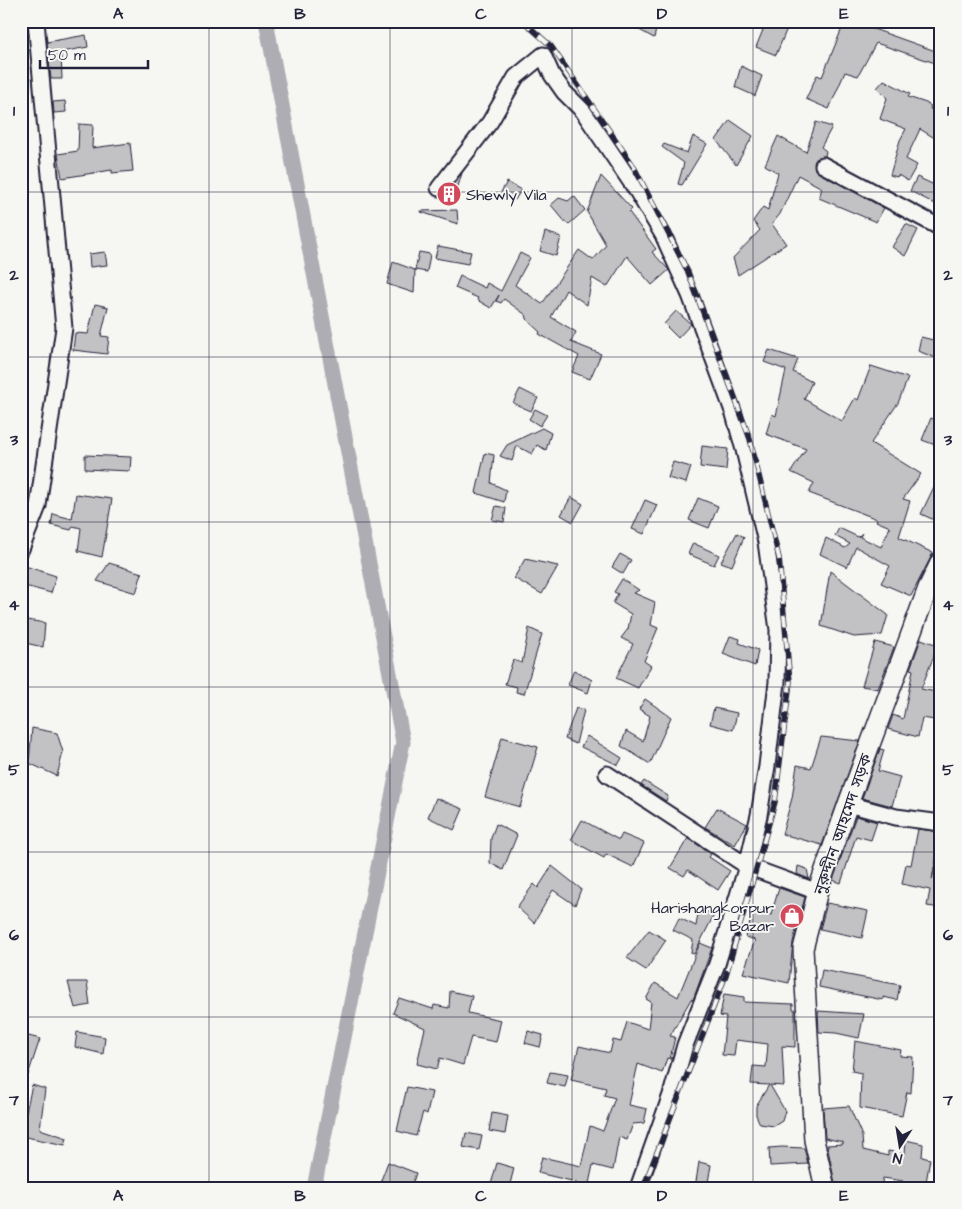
<svg xmlns="http://www.w3.org/2000/svg" width="962" height="1209" font-family="'Architects Daughter','Noto Sans Bengali',sans-serif">
<rect width="100%" height="100%" fill="#f6f6f2"/>
<filter id="ink" filterUnits="userSpaceOnUse"><feTurbulence type="fractalNoise" baseFrequency=".02" numOctaves="2"/><feDisplacementMap in="SourceGraphic" scale="10" xChannelSelector="R" yChannelSelector="G"/><feConvolveMatrix kernelMatrix="1 2 1 2 8 2 1 2 1" color-interpolation-filters="sRGB"/></filter>
<g filter="url(#ink)">
<g fill="none" stroke-linecap="round" stroke-linejoin="round">
<!-- canal -->
<path stroke="#adadb3" stroke-width="15" d="M266 21 403 742 314 1188"/>
</g>
<!-- building -->
<path fill="#c2c2c4" stroke="#22223b" d="M623 21H658L654 38Z
M743 21H790L776 55 756 47 763 30 742 23Z
M845 21H867L865 26 941 53V65L876 43 858 76 845 72 829 109 806 99 817 75 822 77Z
M86 35 88 47 61 52 62 79H51L47 42Z
M741 66 762 76 755 96 735 87Z
M884 80 910 94 908 97 926 103 931 106 930 109 941 113V142L920 129 906 159 917 165 908 181 898 175 897 177 890 175 900 140 906 129 880 119 887 98 877 88Z
M65 101 66 112 54 113 53 102Z
M730 120 753 136 736 165 716 140Z
M816 122 832 127 821 147 826 151 825 156 818 157 815 161V170L884 208 876 222 819 198 822 188 798 175 780 214 772 224 786 244 738 275 733 258 760 230 753 221 763 207 768 210 778 173 765 165 778 136 806 152Z
M79 124 93 125 92 148 130 143 133 171 112 173V170L62 178 58 154 78 151Z
M693 136 707 144 682 185 678 184 684 163 662 147 664 144 687 153Z
M462 173 453 203 441 199V197Z
M601 176 632 209 629 212 656 249 652 252 669 270 652 285 627 256 607 287 592 278 587 305 566 290 551 317 576 332 571 342 601 354 590 379 572 372 579 356 539 334 540 332 528 321 526 315 504 299 501 303 496 301 499 295 491 308 477 300 478 298 455 288 460 276 485 288 487 283 501 291 520 253 530 258 515 285 542 304 579 250 593 260 606 245 587 212Z
M917 177 941 188V207L910 191Z
M507 182 521 190 515 200 501 192Z
M574 196 585 210 568 225 551 205 559 198 568 201Z
M457 210 458 224 421 212V211Z
M906 224 918 230 905 256 892 247Z
M545 232 561 237 556 256 540 251Z
M438 246 471 252 468 264 435 258Z
M105 252 107 265 90 267 89 254Z
M419 252 430 254 427 272 415 270Z
M393 262 415 270 414 293 387 284Z
M95 304 108 307 101 336 109 337 107 354 73 350 75 333 88 334Z
M676 311 691 324 678 338 664 324Z
M921 337 941 342V360L918 351Z
M769 350 798 359 793 372 812 382 804 399 842 421 855 398 858 400 871 366 908 378 898 403 871 443 921 474 903 499 910 501 899 537 933 553 911 596 881 583 890 566 856 547 847 567 820 554 826 538 845 548 850 544 835 536 839 528 858 537 862 533 860 537 881 547 890 527 876 521 877 519 809 493 814 483 791 472 806 449 766 434 772 414 776 416 786 370 764 362Z
M520 389 538 398 531 411 513 403Z
M535 409 547 415 540 426 529 419Z
M931 418 941 422V447L922 440Z
M542 428 551 433 546 450 537 445 532 454 517 446 512 461 500 456 507 445Z
M702 446 728 449 726 470 700 467Z
M485 453 494 455 491 483 506 490 504 502 476 493Z
M85 455 131 457 130 471 85 469Z
M673 462 691 467 686 483 668 478Z
M941 472V523L921 514Z
M76 494 112 499 102 557 78 551 81 528 73 526 71 530 51 525 53 514 72 519Z
M571 497 583 504 573 522 561 515Z
M698 498 718 506 709 528 689 520Z
M645 500 657 505 644 534 632 529Z
M496 506 506 508 504 522 492 520Z
M737 533 744 537 732 566 721 562Z
M693 543 719 555 714 565 688 554Z
M620 554 631 560 623 574 612 567Z
M525 559 558 566 542 594 514 578Z
M109 563 142 573 136 593 97 581Z
M25 566 56 576 51 593 21 585V575Z
M830 571 888 615 882 635 854 637 821 626Z
M622 579 639 590 634 593 655 602 651 625 658 628 644 661 651 666 638 688 616 678 633 644 621 638 628 629 631 614 613 603 618 594 614 592Z
M21 619 45 623 43 647 21 642Z
M529 628 542 634 524 694 516 692 517 687 505 684 513 660 522 663Z
M730 636 740 639 739 643 758 650 755 666 723 654Z
M921 639 938 645 921 689 941 693V721L922 718 918 737 888 729 893 715 903 719 913 670 910 669Z
M875 642 894 647 878 689 862 686Z
M574 670 592 680 588 693 568 685Z
M645 699 671 717 650 764 621 746 626 731 643 741 650 716 639 709Z
M576 708 584 710 576 744 565 739Z
M714 708 737 713 733 730 710 724Z
M32 728 57 733 63 752 57 776 29 763Z
M587 736 622 758 618 765 581 747Z
M502 737 538 747 520 807 485 797Z
M821 737 860 741 822 845 782 834 792 798 797 765 811 768Z
M880 749 884 750 878 771 900 777 892 806 862 798Z
M644 781 668 796 666 801 641 785Z
M436 798 463 809 454 830 428 817Z
M717 808 747 824 735 845 705 827Z
M856 816 877 822 871 840 856 836 841 883 833 880Z
M582 820 619 840 622 834 644 843 633 867 606 854 604 858 571 840Z
M496 824 517 835 503 870 490 863 491 838Z
M918 829 941 832 932 880 935 864H941V908L927 906 930 890 902 884 906 864 911 865Z
M688 838 711 854 709 857 730 871 718 890 688 870 684 876 670 868Z
M552 866 581 889 575 905 553 890 534 923 517 907 534 884 538 888Z
M798 866 807 869 809 879 797 874Z
M779 888 805 897 793 942 789 983 743 973 755 940 745 937 754 910 771 915Z
M827 903 868 911 862 938 820 929Z
M699 908 714 915 694 954 691 953 693 940 673 930 679 918 696 926Z
M649 930 666 940 646 970 627 958Z
M700 943 712 948 693 1000 691 999 670 1036 675 1037 670 1059 667 1058 662 1073 638 1064 629 1105 647 1109 644 1123 633 1124 627 1140 619 1137 613 1170 593 1165 588 1188H575L576 1182 538 1173 542 1157 581 1166 590 1126 603 1131 615 1098 604 1095 606 1088 571 1080 579 1046 610 1053 613 1040 621 1042 627 1022 648 1029 651 1002 646 999 655 983 678 997Z
M822 970 900 985 897 1000 883 997V1000L819 987Z
M68 982H87L90 1005 75 1008Z
M450 991 472 996 468 1013 501 1020 496 1042 471 1037 463 1065 440 1058 437 1069 417 1064 425 1028 393 1013 399 998 433 1009 434 1005 449 1008Z
M724 994 744 997V1002L793 1004V1009L795 1010V1047L782 1046 784 1086 770 1085 785 1111 782 1121 774 1126 760 1124 756 1115V1106L769 1085 751 1084 753 1066 766 1067 768 1044 736 1040 734 1056 722 1055 726 1017 720 1016Z
M818 1011 864 1014 859 1038 836 1033 819 1032Z
M528 1031 543 1035 540 1047 525 1043Z
M77 1032 105 1037 103 1054 75 1047Z
M21 1034 40 1039 23 1090 21 1089Z
M855 1041 901 1050 900 1056 913 1057 911 1093 907 1092 902 1116 860 1108 861 1073 852 1071Z
M550 1072 568 1075 565 1087 547 1083Z
M32 1085 45 1089 40 1129 67 1138 65 1145 26 1137 23 1126Z
M407 1087 432 1092 427 1114 423 1112 416 1136 397 1131Z
M849 1106 862 1136 863 1150 888 1156V1151L905 1154 906 1140 923 1144 922 1157 930 1159 925 1188H903V1181L883 1178 881 1188H844V1184L835 1183 827 1145 843 1144V1142L825 1138 823 1108Z
M492 1113 508 1116 505 1134 489 1131Z
M466 1133 482 1136 479 1150 463 1147Z
M782 1147 804 1148 808 1164 770 1166 769 1148Z
M388 1162 416 1173 411 1188H378Z
M699 1162 711 1165 707 1188H695Z
M497 1163 514 1168 509 1188H490Z"/>
<g fill="none" stroke-linecap="round" stroke-linejoin="round">
<defs>
<path id="minor" d="M823 165 941 228
M439 188 490 122 516 77 543 55 552 75 564 92 583 111 637 191 663 235 690 295 734 414 744 450 766 542 778 630 777 682 767 766 759 815 747 866 717 964 685 1045 671 1095 638 1188
M21 549 38 506 64 328 36 21
M607 774 747 866 818 892
M848 804 896 817 941 823"/>
<path id="major" d="M825 1188 814 1140 803 949 819 887 848 804 928 588 941 561"/>
</defs>
<!-- minor casing -->
<use href="#minor" stroke="#22223b" stroke-width="19"/>
<!-- major casing -->
<use href="#major" stroke="#22223b" stroke-width="22"/>
<!-- minor -->
<use href="#minor" stroke="#f6f6f2" stroke-width="15"/>
<!-- major -->
<use href="#major" stroke="#f6f6f2" stroke-width="19"/>
<defs>
<path id="rail" d="M523 21 551 46 633 165 688 272 750 439 779 558 790 682 775 802 726 975 643 1188"/>
</defs>
<!-- rail casing -->
<use href="#rail" stroke="#22223b" stroke-width="5.5"/>
<!-- rail -->
<use href="#rail" stroke="#f6f6f2" stroke-width="4" stroke-dasharray="11" stroke-linecap="butt"/>
</g>
</g>
<!-- grid -->
<path fill="none" stroke="#22223b" stroke-width="1" stroke-opacity="0.55" d="M209 21V1188M390 21V1188M572 21V1188M753 21V1188M21 192H941M21 357H941M21 522H941M21 687H941M21 852H941M21 1017H941"/>
<!-- icons -->
<defs>
<symbol id="building-disc" viewBox="-11 -11 22 22"><circle r="9.5" fill="#d1495b" stroke="#f6f6f2"/><path d="M-4-6H4V6H1V3H-1V6H-4ZM-2.5-4.3h1.7v1.8h-1.7ZM.8-4.3h1.7v1.8H.8ZM-2.5-1h1.7V.8h-1.7ZM.8-1h1.7V.8H.8Z" fill="#fff"/></symbol>
<symbol id="shop-disc" viewBox="-11 -11 22 22"><circle r="9.5" fill="#d1495b" stroke="#f6f6f2"/><path d="M-5-2.5h2.3a2.7 3.5 0 0 1 5.4 0H5L5.5 6h-11ZM-1.5-2.5h3a1.5 2.3 0 0 0-3 0Z" fill="#fff"/></symbol>
</defs>
<g fill-rule="evenodd">
<use href="#building-disc" x="435" y="180" width="28" height="28"/>
<use href="#shop-disc" x="778" y="902" width="28" height="28"/>
</g>
<g text-anchor="middle" stroke-width="4" stroke-linejoin="round" paint-order="stroke">
<!-- poi labels -->
<g font-size="16" fill="#22223b" stroke="#f6f6f2" text-anchor="start">
<text x="466" y="200">Shewly Vila</text>
<text x="774" y="913" text-anchor="end">Harishangkorpur<tspan x="774" dy="18">Bazar</tspan></text>
</g>
<!-- street labels -->
<g font-size="16" fill="#22223b" stroke="#f6f6f2">
<text transform="translate(842 824) rotate(-71)" y="6">নুরুদ্দীন আহমেদ সড়ক</text>
</g>
</g>
<!-- margin -->
<rect width="962" height="1209" fill="none" stroke="#f6f6f2" stroke-width="55"/>
<!-- north arrow -->
<g transform="translate(900 1146) rotate(192)" stroke="#f6f6f2" stroke-width="4" paint-order="stroke">
<path d="M0-4L9 19L0 12L-9 19Z" fill="#22223b"/>
<text y="-8" font-size="14" font-weight="bold" text-anchor="middle" fill="#22223b">N</text>
</g>
<!-- scale -->
<path d="M40 60v8h108v-8" fill="none" stroke="#22223b" stroke-width="2.5"/>
<text x="48" y="60" font-size="15" fill="#22223b" stroke="#f6f6f2" stroke-width="4" paint-order="stroke">50 m</text>
<rect x="28" y="28" width="906" height="1154" fill="none" stroke="#22223b" stroke-width="2"/>
<g font-size="16" text-anchor="middle" font-weight="bold" fill="#22223b">
<text x="118" y="19">A</text>
<text x="300" y="19">B</text>
<text x="481" y="19">C</text>
<text x="662" y="19">D</text>
<text x="844" y="19">E</text>
<text x="14" y="116">1</text>
<text x="948" y="116">1</text>
<text x="14" y="280">2</text>
<text x="948" y="280">2</text>
<text x="14" y="445">3</text>
<text x="948" y="445">3</text>
<text x="14" y="610">4</text>
<text x="948" y="610">4</text>
<text x="14" y="775">5</text>
<text x="948" y="775">5</text>
<text x="14" y="940">6</text>
<text x="948" y="940">6</text>
<text x="14" y="1105">7</text>
<text x="948" y="1105">7</text>
<text x="118" y="1201">A</text>
<text x="300" y="1201">B</text>
<text x="481" y="1201">C</text>
<text x="662" y="1201">D</text>
<text x="844" y="1201">E</text>
</g>
</svg>
